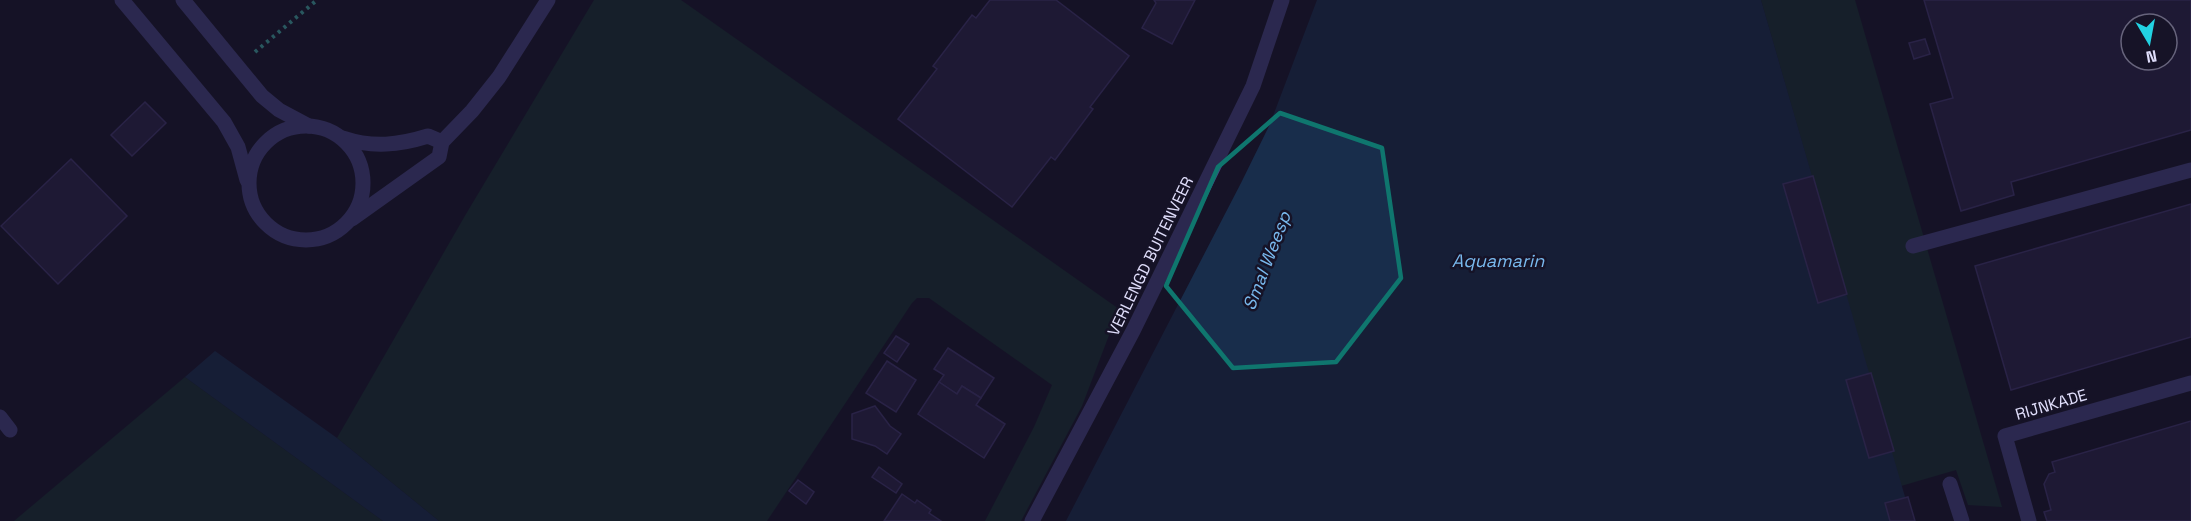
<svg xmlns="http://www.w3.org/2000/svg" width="2191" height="521" font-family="'Space Grotesk',sans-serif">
<rect width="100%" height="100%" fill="#161327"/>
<!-- green -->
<g fill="#17302f">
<path d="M594 0H681L1119 309 1082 406 1021 521H985L1034 427 1052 385 929 298H917L912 303 767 521H439L337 438 466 214Z"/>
<path d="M1761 0H1855L2002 507 1968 505 1956 470 1901 486Z"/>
<path d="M185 377 383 521H14Z"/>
</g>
<!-- water -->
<g fill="#182d4b">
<path d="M1317 0H1761L1912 521H1066L1241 183 1270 124Z"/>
<path d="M215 351 337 438 439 521H383L185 377Z"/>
</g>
<!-- building -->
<g fill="#282245" stroke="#41376e" stroke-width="1.5" fill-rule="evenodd">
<path d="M990 0H1056L1129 56 1090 107 1093 109 1055 160 1051 157 1012 207 898 119 937 69 933 66 972 15 976 18Z"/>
<path d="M1154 0H1195L1172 44 1142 28 1156 3Z"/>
<path d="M1924 0H2191V130L2011 182 2014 195 1961 211 1930 104 1953 98ZM2131 24H2167V60H2131Z"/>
<path d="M1925 39 1930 54 1914 59 1909 43Z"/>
<path d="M145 102 166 123 132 156 111 135Z"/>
<path d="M71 159 127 216 58 284 1 226Z"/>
<path d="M1813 176 1847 294 1818 303 1783 184Z"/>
<path d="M2191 204V337L2011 390 1975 266Z"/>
<path d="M896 336 909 344 897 362 884 353Z"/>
<path d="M948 348 994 378 981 398 962 386 957 394 939 382 944 375 934 369Z"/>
<path d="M887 361 916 380 896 412 866 393Z"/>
<path d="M1871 373 1894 451 1869 458 1846 380Z"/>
<path d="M939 382 957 394 962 386 981 398 976 405 1005 424 984 458 918 414Z"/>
<path d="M875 406 890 426 901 434 887 454 875 446 852 439V414Z"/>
<path d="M2191 421V521H2047L2044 512 2051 510 2044 484 2049 474 2055 472 2052 462Z"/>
<path d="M879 467 902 484 896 493 872 477Z"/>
<path d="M798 480 814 492 806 504 789 491Z"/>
<path d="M902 494 915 503 917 500 931 510 929 513 941 521H884Z"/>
<path d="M1908 497 1915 521H1890L1885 503Z"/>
</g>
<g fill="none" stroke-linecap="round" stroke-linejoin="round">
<!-- path -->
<path stroke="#40aca4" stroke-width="4" stroke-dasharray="3 4.5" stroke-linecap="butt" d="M255 52 317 0"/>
<!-- lane -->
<path stroke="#464480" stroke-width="15" d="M1913 246 2191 170"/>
<!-- street -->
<g stroke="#464480" stroke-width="15">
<path d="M122 0 224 122 238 147 247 180"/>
<path d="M183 0 262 96 279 110 309 126"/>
<circle cx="306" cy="183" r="57"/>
<path d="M343 138C373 148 399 145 428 136L442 142"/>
<path d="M352 219 439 157 442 142 472 111 499 77 548 0"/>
<path d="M0 417 10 430"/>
<path d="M1950 484 1962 521"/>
<path d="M1032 521 1133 331 1253 86 1282 0"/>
<path d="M2029 521 2005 436 2191 383"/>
</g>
</g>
<!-- marked area -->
<path d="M0 0H2191V521H0ZM1280 113 1382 148 1401 278 1336 362 1233 368 1166 286 1218 167Z" fill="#161327" fill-opacity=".55" fill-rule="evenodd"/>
<path fill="none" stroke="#0f766e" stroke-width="4.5" stroke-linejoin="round" d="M1280 113 1382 148 1401 278 1336 362 1233 368 1166 286 1218 167Z"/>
<g text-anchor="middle" stroke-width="5" stroke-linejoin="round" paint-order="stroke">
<!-- street labels -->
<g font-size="16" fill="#e0defb" stroke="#161327">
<text transform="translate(1150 256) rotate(-64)" y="6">VERLENGD BUITENVEER</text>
<text transform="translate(2051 404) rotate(-16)" y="6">RIJNKADE</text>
</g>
<!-- water labels -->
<g font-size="18" font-style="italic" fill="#79b9ee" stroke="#161327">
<text transform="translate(1267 261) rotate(-69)" y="6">Smal Weesp</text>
<text x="1498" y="267">Aquamarin</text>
</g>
</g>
<!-- north arrow -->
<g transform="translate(2149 42) rotate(170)"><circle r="28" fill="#161327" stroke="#67647c" stroke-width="1.5"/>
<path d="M0-4.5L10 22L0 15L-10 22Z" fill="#22d2e2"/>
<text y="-9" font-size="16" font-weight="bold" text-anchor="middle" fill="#e0defb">N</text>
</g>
</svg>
